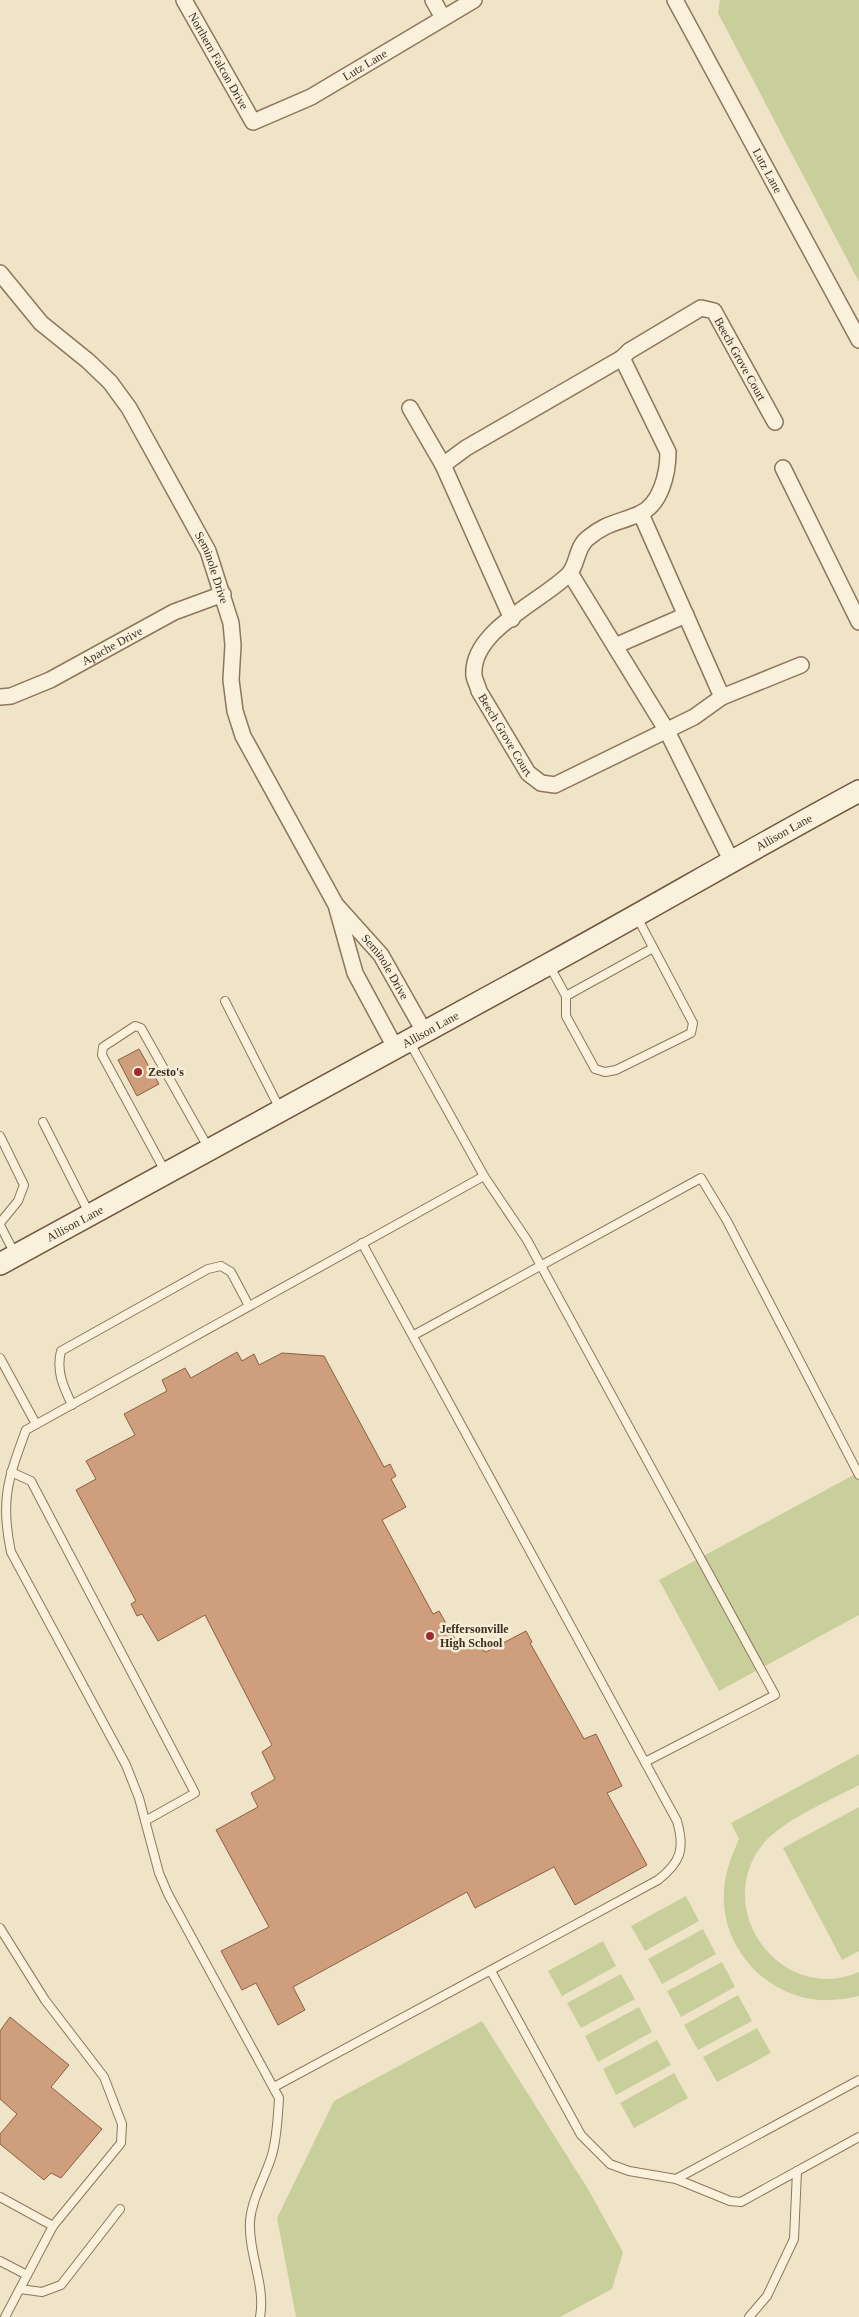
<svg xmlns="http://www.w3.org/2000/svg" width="859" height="2317" font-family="'Times New Roman',serif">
<rect width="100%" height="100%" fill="#f0e4c8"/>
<!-- green -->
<g fill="#c9cf9b">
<path d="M720 0H859V282L718 13Z"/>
<path d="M859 1472V1615L719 1691 659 1580Z"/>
<path d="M859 1754V1785C830 1801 779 1821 760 1848 713 1914 784 2005 859 1972V1996C841 2000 824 2002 806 1998 757 1988 720 1940 724 1890 725 1871 732 1856 739 1839L731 1823Z"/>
<path d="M859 1807V1951L842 1960 783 1848Z"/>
<path d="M686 1896 699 1921 645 1951 631 1926Z"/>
<path d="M703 1929 716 1954 662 1984 648 1959Z"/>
<path d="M603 1941 616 1966 562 1996 548 1971Z"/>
<path d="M722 1962 735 1987 681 2017 667 1991Z"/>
<path d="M621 1974 635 1999 581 2028 567 2003Z"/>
<path d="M738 1995 752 2021 698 2050 684 2025Z"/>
<path d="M639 2007 652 2032 598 2062 585 2036Z"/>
<path d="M482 2021 588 2189 623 2252 612 2289 560 2317H296L277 2218 334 2101Z"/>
<path d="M757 2028 771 2053 717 2082 703 2057Z"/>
<path d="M657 2040 671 2065 616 2095 603 2069Z"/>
<path d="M674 2073 688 2098 634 2128 620 2103Z"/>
</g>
<!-- building -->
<g fill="#cf9f7d" stroke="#8d5f41">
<path d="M139 1049 159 1084 137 1096 118 1060Z"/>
<path d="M237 1352 242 1361 254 1354 259 1365 282 1353 324 1356 384 1467 390 1464 396 1476 391 1479 406 1507 382 1520 433 1614 439 1611 458 1644 478 1647 486 1652 526 1631 532 1642 530 1643 584 1739 596 1734 622 1786 607 1793 647 1865 575 1905 554 1867 475 1908 467 1892 293 1987 305 2010 278 2025 256 1983 242 1990 221 1951 269 1927 216 1830 258 1807 251 1793 275 1779 262 1752 272 1745 205 1615 158 1641 142 1614 137 1616 131 1604 136 1601 76 1490 96 1479 86 1461 135 1435 124 1414 167 1391 162 1380 185 1368 191 1378Z"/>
<path d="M10 2017 69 2065 51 2087 102 2129 61 2178 51 2173 44 2180 0 2144V2134L17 2114 0 2099V2031Z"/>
</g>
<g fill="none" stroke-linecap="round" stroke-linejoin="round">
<defs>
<g id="lane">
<path d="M549 965 566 996V1016L595 1069 605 1072 616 1070 691 1033 693 1023 637 917"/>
<path d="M566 996 653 948"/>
<path d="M225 1001 281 1111"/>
<path d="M410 1043 484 1176 527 1240 775 1695 645 1762"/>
<path d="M43 1122 90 1215"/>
<path d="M0 1136 24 1185 18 1201 0 1223"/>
<path d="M166 1173 102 1055 103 1047 135 1026 141 1028 209 1149"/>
<path d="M0 1225 15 1254"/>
<path d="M414 1335 701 1178 727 1221 859 1475"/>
<path d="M0 1358 36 1424"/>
<path d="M72 1405C63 1386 56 1371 61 1351L208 1269 221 1266 231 1272 249 1306"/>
<path d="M11 1472 31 1481 195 1793 145 1821"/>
<path d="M0 1928 45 2000 104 2077 122 2124 121 2143 53 2226 5 2317"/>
<path d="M491 1971 581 2135 610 2164 629 2171 676 2179 730 2201 741 2202 859 2137"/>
<path d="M274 2087 658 1880C681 1862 685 1849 677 1821L362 1243"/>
<path d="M676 2179 859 2080"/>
<path d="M0 2197 53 2226"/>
<path d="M0 2261 27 2275"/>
<path d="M20 2289 42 2292 61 2285 120 2209"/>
<path d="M260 2317C266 2285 248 2254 250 2221 252 2198 265 2178 272 2155 277 2137 278 2117 279 2098L168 1894 159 1873 139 1798 126 1765 11 1552C0 1500 8 1479 26 1430L484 1176"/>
<path d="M749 2317 767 2296 794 2239 797 2171"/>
</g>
<g id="street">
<path id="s1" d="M184 0 253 122 311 97 474 0"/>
<path d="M433 0 443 18"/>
<path id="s2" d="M675 0 859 340"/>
<path id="s3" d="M0 273 41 323 88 361 110 382 129 408 208 551 231 623 233 645 231 680 235 711 243 736 336 905 355 973 396 1049"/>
<path d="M410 408 443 465 512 619"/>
<path id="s4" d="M775 422 714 311 701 308 629 351 622 358 668 452C668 473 661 505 639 514 619 523 607 522 588 538 576 547 578 564 569 574 541 602 470 631 474 676 475 681 478 686 479 691L528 773 541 783 555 785 694 717 722 697 801 665"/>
<path d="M443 465 466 448 622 358"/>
<path d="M783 468 859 622"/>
<path d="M641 514 722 697"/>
<path d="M570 573 667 731 731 860"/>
<path d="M615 646 686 615"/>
<path id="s5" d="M0 697 11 696 50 680 174 612 223 594"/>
<path id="s6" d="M337 906 381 955 425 1033"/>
</g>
<g id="secondary">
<path id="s7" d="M0 1264C184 1165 367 1065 549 964 653 907 755 847 859 791"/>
</g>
</defs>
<!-- lane casing -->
<use href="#lane" stroke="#8d765c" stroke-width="10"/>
<!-- street casing -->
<use href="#street" stroke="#8d765c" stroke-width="18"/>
<!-- secondary casing -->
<use href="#secondary" stroke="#6f573f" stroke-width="24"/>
<!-- lane -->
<use href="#lane" stroke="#faf1dc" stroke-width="8"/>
<!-- street -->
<use href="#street" stroke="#faf1dc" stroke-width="15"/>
<!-- secondary -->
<use href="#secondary" stroke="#faf1dc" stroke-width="21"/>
</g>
<!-- markers -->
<g fill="#9e2a2b" stroke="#f7eed8" stroke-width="2">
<circle cx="138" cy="1072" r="5"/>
<circle cx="430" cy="1636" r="5"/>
</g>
<g text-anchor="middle" stroke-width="5" stroke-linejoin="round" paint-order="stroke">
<!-- street labels -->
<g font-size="12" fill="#3d2e20" stroke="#f7eed8">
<text dy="4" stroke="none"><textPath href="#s1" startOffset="70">Northern Falcon Drive</textPath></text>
<text dy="4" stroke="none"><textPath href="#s1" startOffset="266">Lutz Lane</textPath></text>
<text dy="4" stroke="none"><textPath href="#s2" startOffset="194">Lutz Lane</textPath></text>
<text transform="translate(740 359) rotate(61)" y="4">Beech Grove Court</text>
<text dy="4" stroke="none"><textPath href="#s3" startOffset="368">Seminole Drive</textPath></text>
<text dy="4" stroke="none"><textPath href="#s5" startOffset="124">Apache Drive</textPath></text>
<text dy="4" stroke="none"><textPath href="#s4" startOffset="720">Beech Grove Court</textPath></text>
<text dy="4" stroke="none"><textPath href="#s7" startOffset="895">Allison Lane</textPath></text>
<text dy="4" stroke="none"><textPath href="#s6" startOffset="78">Seminole Drive</textPath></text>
<text dy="4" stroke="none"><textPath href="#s7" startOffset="490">Allison Lane</textPath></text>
<text dy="4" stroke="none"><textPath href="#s7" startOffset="85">Allison Lane</textPath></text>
</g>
<!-- poi labels -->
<g font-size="12" font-weight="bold" fill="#3d2e20" stroke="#f7eed8" text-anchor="start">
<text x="148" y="1076">Zesto's</text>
<text x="440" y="1633">Jeffersonville<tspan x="440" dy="14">High School</tspan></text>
</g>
</g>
</svg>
